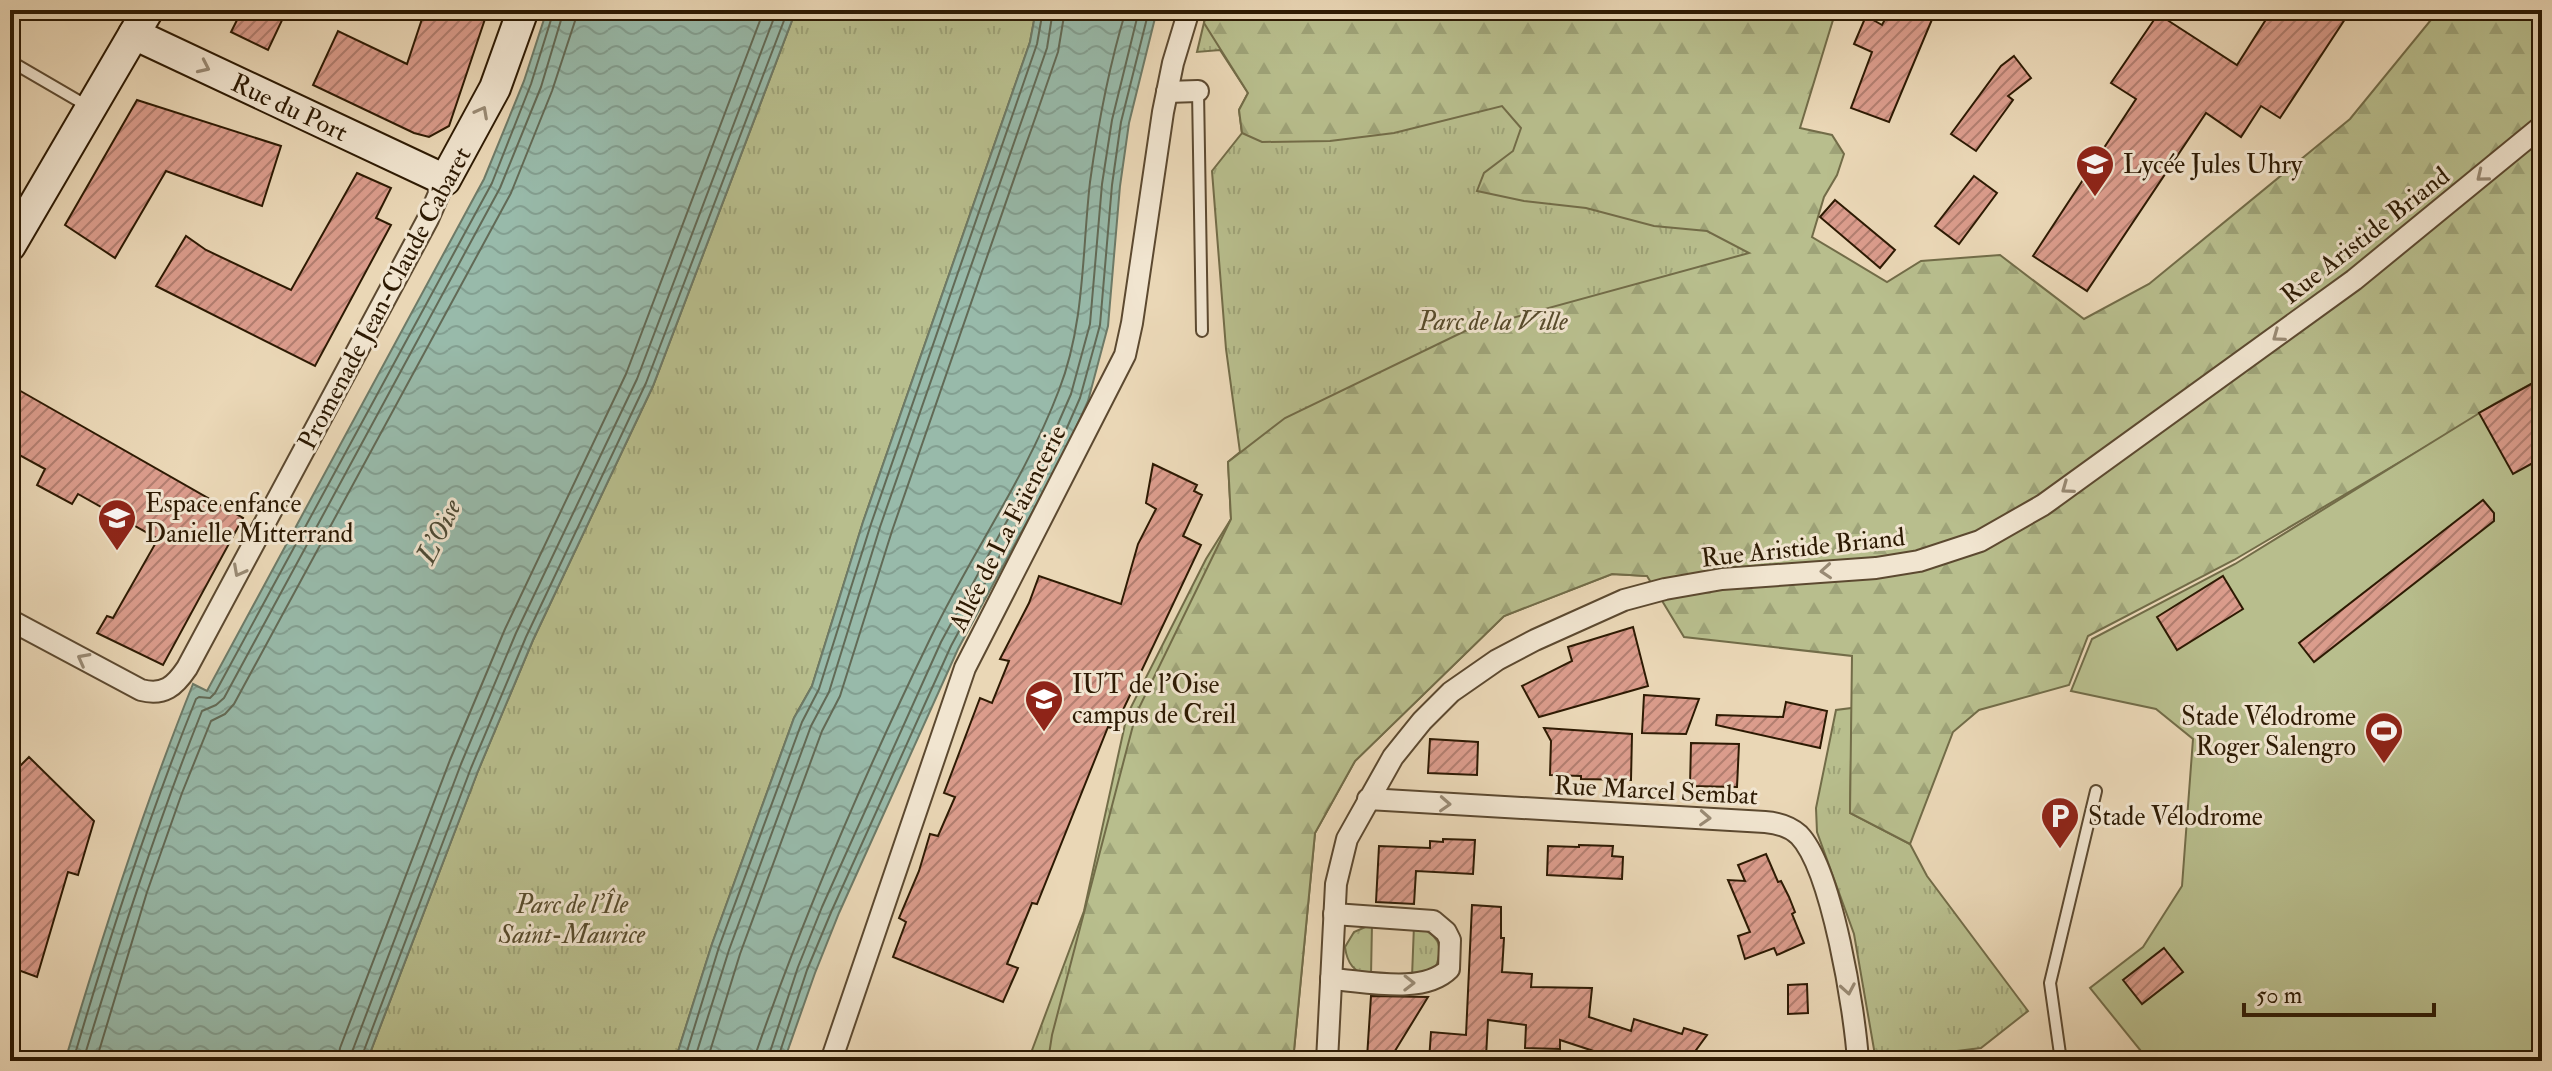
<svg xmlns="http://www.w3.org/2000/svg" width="2552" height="1071" font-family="'IM FELL Double Pica',serif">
<defs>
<pattern id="grass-tufts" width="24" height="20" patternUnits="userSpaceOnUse" patternTransform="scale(2)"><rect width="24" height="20" fill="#b8be8d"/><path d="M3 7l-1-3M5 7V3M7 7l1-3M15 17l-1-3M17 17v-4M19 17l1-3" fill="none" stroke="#9ea378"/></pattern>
<pattern id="forest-firs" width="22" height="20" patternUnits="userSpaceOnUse" patternTransform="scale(2)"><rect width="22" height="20" fill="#b8be8d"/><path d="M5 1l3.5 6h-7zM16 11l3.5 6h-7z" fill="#9ea378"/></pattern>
<pattern id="water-waves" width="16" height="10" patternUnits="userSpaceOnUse" patternTransform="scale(2)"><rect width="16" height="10" fill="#98baaa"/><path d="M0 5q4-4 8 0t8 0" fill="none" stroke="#839f91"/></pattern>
<pattern id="building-hatch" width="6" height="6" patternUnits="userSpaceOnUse" patternTransform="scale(2)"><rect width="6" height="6" fill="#db9c8c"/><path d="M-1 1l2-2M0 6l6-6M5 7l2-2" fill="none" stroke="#b27e70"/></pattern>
</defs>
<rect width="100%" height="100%" fill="#ead7b6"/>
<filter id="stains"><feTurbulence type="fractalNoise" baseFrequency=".0025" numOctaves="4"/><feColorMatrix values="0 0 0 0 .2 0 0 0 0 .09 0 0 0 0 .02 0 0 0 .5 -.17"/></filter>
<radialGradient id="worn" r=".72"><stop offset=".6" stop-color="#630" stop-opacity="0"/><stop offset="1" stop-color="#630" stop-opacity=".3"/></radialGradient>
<!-- grass -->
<g fill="url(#grass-tufts)" stroke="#726c48" stroke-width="2">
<path d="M796 10H1036L1030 42 863 522 812 686 794 718 712 944 675 1061H367L478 771 533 640 653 386Z"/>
<path d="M1207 10H1836L1647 576 1612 574 1504 616 1355 761 1315 833 1293 1061H1028L1084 911 1127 715 1206 559 1231 519 1228 462 1240 452 1226 349 1212 171 1242 133 1239 110 1248 93 1220 50 1197 52Z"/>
<path d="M1852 708 1850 813 1910 844 1927 876 2028 1011 1981 1048 1876 1061 1854 934 1817 832 1816 808 1836 710Z"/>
<path d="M1372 924 1371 976C1354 973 1347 963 1345 947L1354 932Z"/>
<path d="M1414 925C1438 934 1445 944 1435 969L1412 977Z"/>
</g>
<!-- forest -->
<path fill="url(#forest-firs)" stroke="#726c48" stroke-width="2" d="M1207 10H1592C1606 22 1631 18 1646 10H1836L1800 128 1832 135 1844 154 1837 175 1824 197 1812 237 1887 282 1921 261 2000 255 2084 319 2149 284 2350 119 2439 10H2542V378L2234 560 2088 636 2069 685 1979 710 1953 732 1910 844 1850 813 1852 656 1684 637 1647 576 1612 574 1504 616 1355 761 1315 833 1293 1061H1048L1052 1035 1136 714 1231 519 1228 462 1285 418 1465 331 1749 253 1707 231 1654 226 1586 208 1524 201 1477 191 1484 173 1513 151 1521 128 1502 106 1394 133 1330 141 1262 142 1242 133 1239 110 1248 93 1204 23Z"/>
<!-- garden -->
<path fill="#b8be8d" stroke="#726c48" stroke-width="2" d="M2542 378V1061H2149L2090 988 2143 947 2182 886 2193 739 2156 709 2071 691 2092 639 2235 564 2494 404Z"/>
<!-- water -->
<g fill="url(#water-waves)" stroke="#6d7a67" stroke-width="2">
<path d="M547 10H796L653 386 533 640 478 771 367 1061H65C103 933 143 808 193 684L207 691 484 179 524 81Z"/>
<path d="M1036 10H1157L1129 123 1120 186 1108 326 1088 401 1066 450 958 649 839 913 815 973 784 1061H675L712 944 794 718 812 686 863 522 1030 42Z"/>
</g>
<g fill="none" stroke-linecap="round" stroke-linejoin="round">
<!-- shore -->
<g stroke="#626a56" stroke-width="2">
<path d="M73 1061C109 938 148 818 196 699L199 697 210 698 215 693 492 183 531 84 554 10"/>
<path d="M83 1061C119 943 156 826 202 711L216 705 224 698 500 188 541 87 564 10"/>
<path d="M96 1061 147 892 182 793 211 721 225 714 234 704 511 193 552 91 575 21 577 10"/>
<path d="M338 1061 340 1048 450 760 505 629 626 374 764 10"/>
<path d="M350 1061 352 1052 461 764 516 633 637 379 777 10"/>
<path d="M360 1061 471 768 526 637 646 383 788 10"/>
<path d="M684 1061 719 947 802 722 819 689 871 524 1037 44 1043 10"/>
<path d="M694 1061 729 950 811 726 829 692 880 527 1047 48 1053 10"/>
<path d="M707 1061 740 954 822 731 840 696 892 531 1058 52 1065 10"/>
<path d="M755 1061 757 1050C806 909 866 771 931 637 971 554 1026 477 1059 390 1085 323 1082 252 1090 182 1098 124 1109 66 1126 10"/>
<path d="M767 1061 798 967 822 907 941 642 1050 442 1071 394 1090 324 1102 184 1112 120 1139 10"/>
<path d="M777 1061 807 970 832 910 951 646 1059 446 1080 398 1100 325 1112 185 1121 122 1149 10"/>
</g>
</g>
<!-- building -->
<g fill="url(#building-hatch)" stroke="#2d1a03" stroke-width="2">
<path d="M242 10H272L284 16 268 50 231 32Z"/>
<path d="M425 10H488L449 126 429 137 414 133 313 85 338 31 407 64Z"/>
<path d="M1890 10H1936L1889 122 1851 108 1872 52 1854 44 1866 16 1882 25Z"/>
<path d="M2272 10H2351L2280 118 2261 106 2241 137 2206 113 2087 291 2033 256 2136 99 2111 83 2158 14 2237 65Z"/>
<path d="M2014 56 2031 78 2008 96 2013 100 1976 151 1951 134 2001 66Z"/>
<path d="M137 100 281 146 262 206 166 171 115 258 65 225Z"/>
<path d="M357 173 391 188 376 218 391 225 315 366 156 286 186 236 206 250 291 290Z"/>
<path d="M1974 176 1997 193 1959 244 1935 226Z"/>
<path d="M1835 200 1895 250 1880 268 1820 217Z"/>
<path d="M2542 378V458L2513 474 2479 413Z"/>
<path d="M10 385 243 518 163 665 97 633 107 616 113 618 158 539 78 494 72 504 37 485 45 469 10 450Z"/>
<path d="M1153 464 1197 485 1194 491 1202 495 1183 536 1201 545 1114 729 1108 727 1037 904 1032 903 1007 964 1018 968 1003 1002 893 957 906 922 899 918 919 871 930 834 938 836 955 797 944 793 980 698 992 703 1009 661 1000 659 1029 603 1039 576 1121 604 1138 544 1156 509 1146 503Z"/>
<path d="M2483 500 2494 513V521L2314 662 2299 643Z"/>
<path d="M2223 576 2243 609 2177 650 2157 617Z"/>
<path d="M1633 627 1648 686 1539 717 1522 686 1572 661 1568 647Z"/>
<path d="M1644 695 1699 699 1686 734 1642 733Z"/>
<path d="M1786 702 1827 711 1820 748 1716 725 1717 715 1783 717Z"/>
<path d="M1544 728 1632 734 1631 780 1581 779V776L1550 775 1551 741Z"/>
<path d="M1430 739 1478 742 1477 775 1428 773Z"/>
<path d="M1691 743 1739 744 1737 787 1690 786Z"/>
<path d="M29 757 94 821 78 875 68 872 37 977 10 967V851L17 828 10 821V776Z"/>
<path d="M1443 839 1475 840 1473 874 1416 871 1414 904 1376 902 1379 846 1430 848V841L1443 842Z"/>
<path d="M1579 845 1613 846 1612 856 1623 857 1622 879 1547 875 1548 846 1579 847Z"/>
<path d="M1766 854 1778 882 1781 881 1789 897 1795 912 1792 914 1804 943 1777 955 1774 948 1745 959 1738 936 1750 932 1728 880 1745 881 1738 865Z"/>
<path d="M1472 905 1501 907V938H1504L1502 972 1532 974 1531 987 1592 988 1589 1017 1631 1031 1634 1019 1682 1034 1684 1028 1707 1035 1688 1061H1624L1560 1040V1049L1525 1048 1526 1025 1488 1020 1486 1057 1464 1055V1061H1429L1431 1032 1466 1035Z"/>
<path d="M2164 948 2183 972 2142 1004 2123 980Z"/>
<path d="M1807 984 1808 1013 1788 1014V985Z"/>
<path d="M1371 996 1428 997 1390 1059 1367 1058Z"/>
</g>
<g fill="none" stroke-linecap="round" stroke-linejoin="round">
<defs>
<g id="lane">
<path d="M10 61 89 107"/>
<path d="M1198 91 1202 331"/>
<path d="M2061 1061 2050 983 2096 791"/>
</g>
<g id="street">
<path d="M1167 92 1198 91"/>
<path d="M10 620 141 690C164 696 175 686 187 668L428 219 445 180"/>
<path d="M1368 799 1765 822C1778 823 1789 826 1799 835 1832 869 1855 1012 1858 1061"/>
<path d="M1331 979C1365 981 1423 995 1449 969L1450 940 1446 932 1433 921 1334 914"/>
<path d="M831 1061 965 668 1125 355 1132 323 1163 112 1173 63 1189 10"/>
<path d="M1327 1061 1336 884 1347 839 1393 757 1422 721 1451 692 1497 660 1535 640 1624 600 1665 589 1722 579 1876 568 1919 561 1980 541 2043 505 2354 280 2542 126"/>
</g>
<g id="secondary">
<path id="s1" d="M134 34 445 180 495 88 523 10"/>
<path d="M10 246 148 10"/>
</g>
</defs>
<!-- lane casing -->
<use href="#lane" stroke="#5c4930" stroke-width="14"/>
<!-- street casing -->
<use href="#street" stroke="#5c4930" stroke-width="24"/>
<!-- secondary casing -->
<use href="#secondary" stroke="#2d1a03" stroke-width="34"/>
<!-- lane -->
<use href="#lane" stroke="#f1e5d0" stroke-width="10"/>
<!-- street -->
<use href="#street" stroke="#f1e5d0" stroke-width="20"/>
<!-- secondary -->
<use href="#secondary" stroke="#f1e5d0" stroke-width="30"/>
</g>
<!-- one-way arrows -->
<defs><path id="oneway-chevron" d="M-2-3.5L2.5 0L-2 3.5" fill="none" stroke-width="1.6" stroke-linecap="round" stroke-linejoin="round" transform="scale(2)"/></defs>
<g stroke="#998a74">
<use href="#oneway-chevron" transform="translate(204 67) rotate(25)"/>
<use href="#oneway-chevron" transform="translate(482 112) rotate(-62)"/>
<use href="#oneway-chevron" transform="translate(2482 176) rotate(141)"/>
<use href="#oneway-chevron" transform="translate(2278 336) rotate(144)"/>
<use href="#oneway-chevron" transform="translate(2067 488) rotate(144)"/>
<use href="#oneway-chevron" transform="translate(239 571) rotate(118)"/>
<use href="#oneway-chevron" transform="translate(1826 571) rotate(176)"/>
<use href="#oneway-chevron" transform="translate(83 659) rotate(-152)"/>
<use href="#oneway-chevron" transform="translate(1445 804) rotate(3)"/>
<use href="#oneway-chevron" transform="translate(1705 818) rotate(3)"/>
<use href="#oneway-chevron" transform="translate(1409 983) rotate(1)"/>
<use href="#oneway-chevron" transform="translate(1848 989) rotate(80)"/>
</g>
<!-- icons -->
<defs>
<symbol id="school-pin" viewBox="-11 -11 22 30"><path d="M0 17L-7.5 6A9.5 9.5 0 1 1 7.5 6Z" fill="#8f2418" stroke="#f1e5d0"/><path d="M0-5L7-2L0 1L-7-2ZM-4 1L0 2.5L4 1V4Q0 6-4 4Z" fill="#fff"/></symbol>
<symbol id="university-pin" viewBox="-11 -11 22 30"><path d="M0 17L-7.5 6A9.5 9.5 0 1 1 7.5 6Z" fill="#8f2418" stroke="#f1e5d0"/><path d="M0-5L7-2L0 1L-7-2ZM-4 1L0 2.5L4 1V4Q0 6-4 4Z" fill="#fff"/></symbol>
<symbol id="stadium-pin" viewBox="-11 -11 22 30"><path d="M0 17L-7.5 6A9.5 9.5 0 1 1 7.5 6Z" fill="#8f2418" stroke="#f1e5d0"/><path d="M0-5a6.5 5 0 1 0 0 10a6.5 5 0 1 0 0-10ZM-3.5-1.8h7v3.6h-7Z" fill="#fff"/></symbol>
<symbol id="parking-pin" viewBox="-11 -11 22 30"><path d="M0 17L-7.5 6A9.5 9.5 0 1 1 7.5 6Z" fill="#8f2418" stroke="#f1e5d0"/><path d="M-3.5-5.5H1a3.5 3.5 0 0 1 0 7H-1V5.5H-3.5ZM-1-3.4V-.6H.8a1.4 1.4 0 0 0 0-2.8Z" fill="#fff"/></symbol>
</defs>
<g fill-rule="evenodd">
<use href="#school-pin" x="2073" y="142" width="44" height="60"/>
<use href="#school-pin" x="95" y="496" width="44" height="60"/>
<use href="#university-pin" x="1022" y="677" width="44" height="60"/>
<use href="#stadium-pin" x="2362" y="709" width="44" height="60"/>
<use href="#parking-pin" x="2038" y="794" width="44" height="60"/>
</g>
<g text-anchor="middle" stroke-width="6" stroke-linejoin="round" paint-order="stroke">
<!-- street labels -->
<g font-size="26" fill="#2d1a03" stroke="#f1e5d0">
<text dy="9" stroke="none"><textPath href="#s1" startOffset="172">Rue du Port</textPath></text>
<text transform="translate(2365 235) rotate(-38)" y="9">Rue Aristide Briand</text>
<text transform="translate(384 298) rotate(-62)" y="9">Promenade Jean-Claude Cabaret</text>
<text transform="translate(1007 528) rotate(-63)" y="9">Allée de La Faïencerie</text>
<text transform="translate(1803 547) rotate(-6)" y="9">Rue Aristide Briand</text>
<text transform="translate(1656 790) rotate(3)" y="9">Rue Marcel Sembat</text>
</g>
<!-- poi labels -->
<g font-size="26" fill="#2d1a03" stroke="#f1e5d0" text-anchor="start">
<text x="2123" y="173">Lycée Jules Uhry</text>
<text x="145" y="512">Espace enfance<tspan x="145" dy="30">Danielle Mitterrand</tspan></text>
<text x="1072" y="693">IUT de l'Oise<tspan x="1072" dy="30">campus de Creil</tspan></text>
<text x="2356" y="725" text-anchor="end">Stade Vélodrome<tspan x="2356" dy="30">Roger Salengro</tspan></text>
<text x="2088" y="825">Stade Vélodrome</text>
</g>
<!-- park labels -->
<g font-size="26" font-style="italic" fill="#574b2c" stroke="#f1e5d0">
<text x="1493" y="330">Parc de la Ville</text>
<text x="572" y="913">Parc de l'Île<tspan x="572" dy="30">Saint-Maurice</tspan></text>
</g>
<!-- water labels -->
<g font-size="28" font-style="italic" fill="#4d4a35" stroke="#f1e5d0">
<text transform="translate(438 531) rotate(-64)" y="10">L'Oise</text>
</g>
</g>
<!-- margin -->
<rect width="2552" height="1071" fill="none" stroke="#ead7b6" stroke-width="40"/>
<rect x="12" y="12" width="2528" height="1047" fill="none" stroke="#2d1a03" stroke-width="4"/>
<rect x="20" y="20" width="2512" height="1031" fill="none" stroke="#2d1a03" stroke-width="2"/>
<!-- scale -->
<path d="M2244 1003v12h190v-12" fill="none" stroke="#2d1a03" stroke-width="4"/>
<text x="2256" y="1003" font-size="24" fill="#2d1a03" stroke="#f1e5d0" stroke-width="6" paint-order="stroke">50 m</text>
<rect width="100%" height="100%" filter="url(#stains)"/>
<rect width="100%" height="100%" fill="url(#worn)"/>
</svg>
